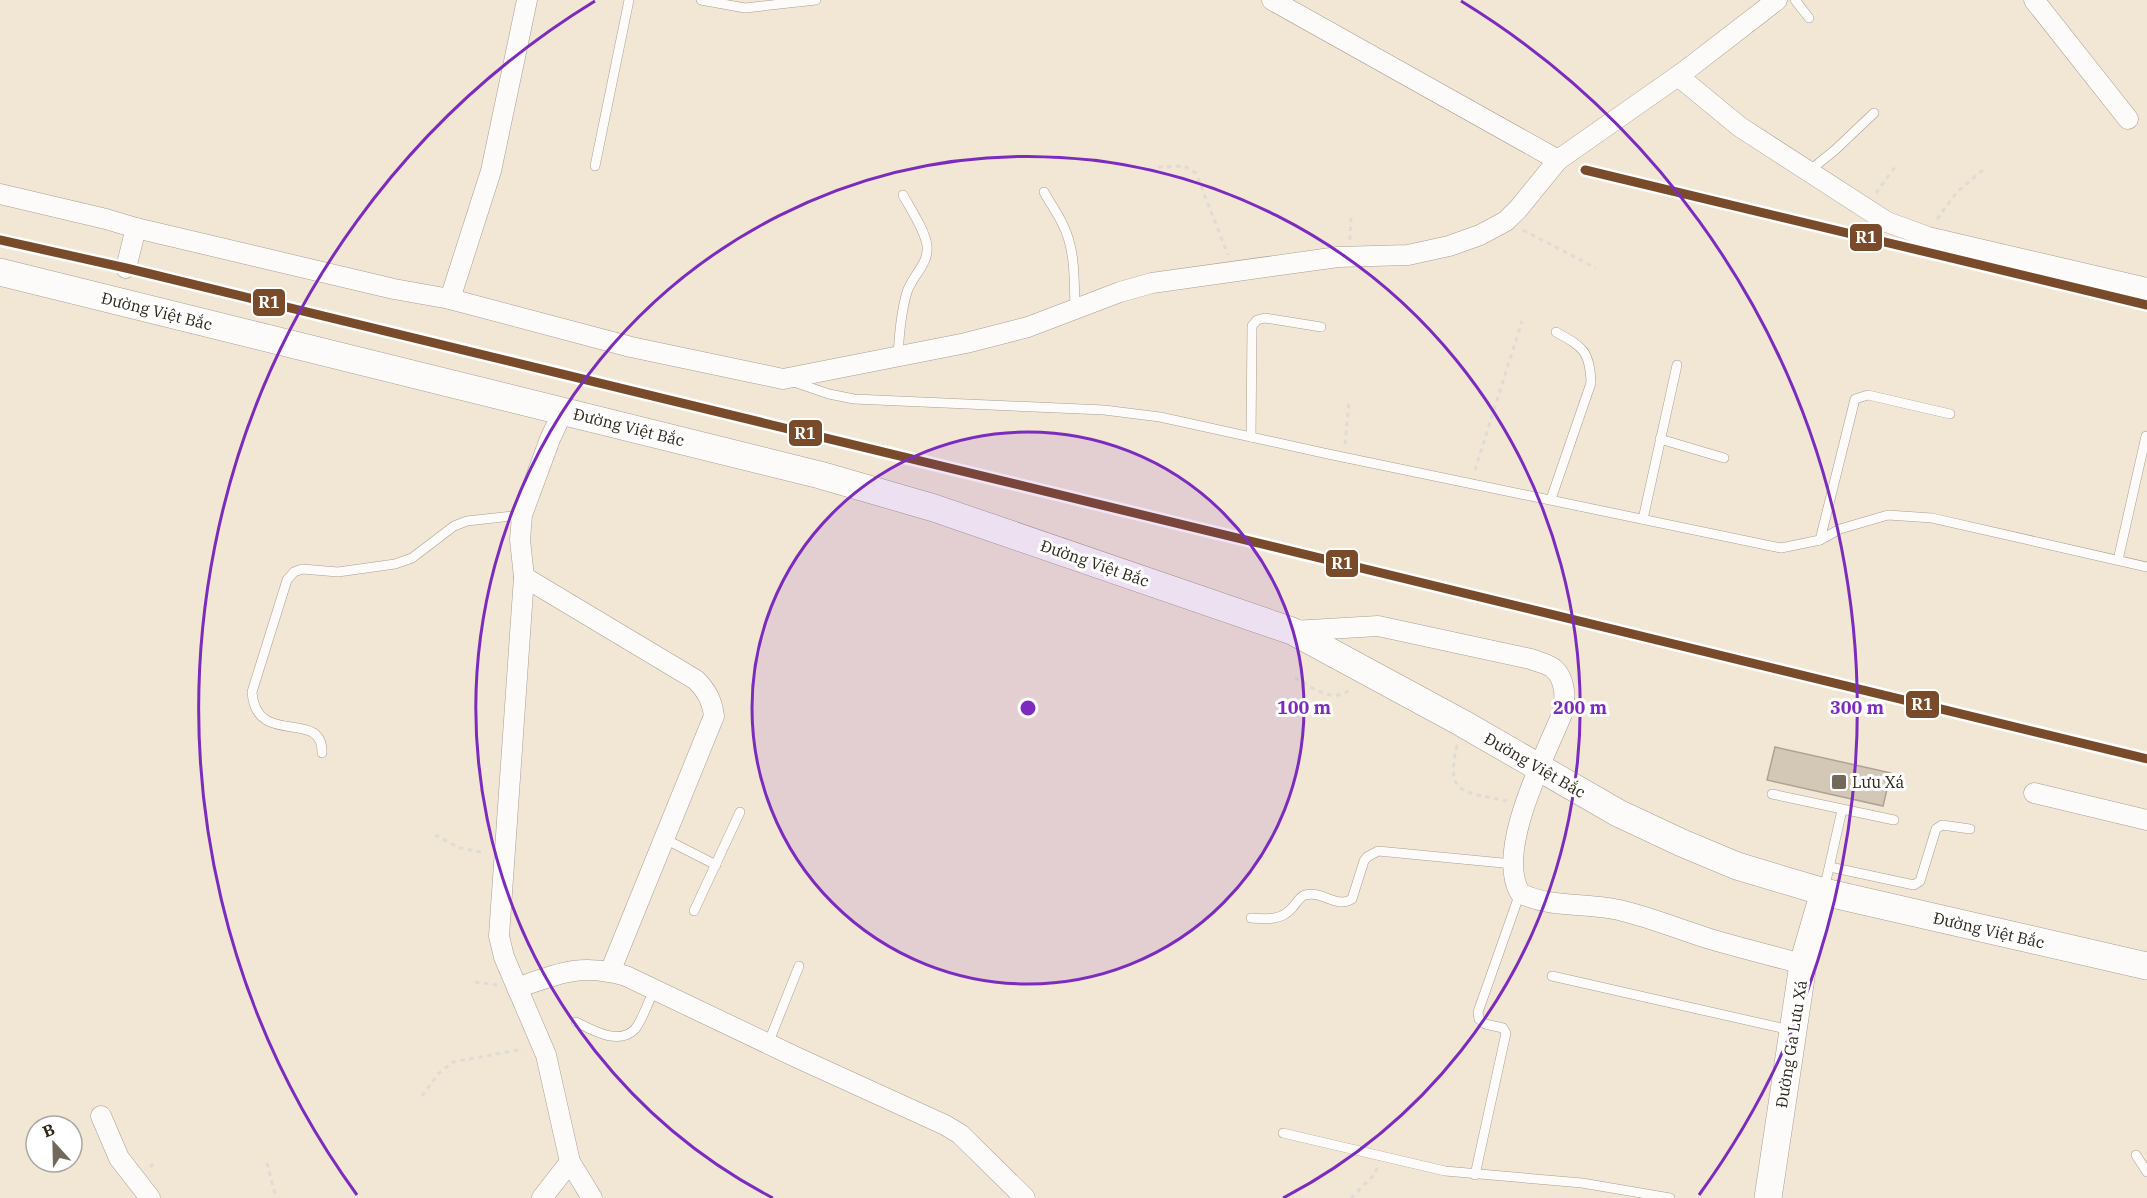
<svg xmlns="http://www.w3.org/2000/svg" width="2147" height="1198" font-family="'IBM Plex Serif',serif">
<rect width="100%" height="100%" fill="#f2e6d5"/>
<!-- building -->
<path fill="#d3c7b5" stroke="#aca396" stroke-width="1.5" d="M1775 747 1891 773 1883 806 1767 780Z"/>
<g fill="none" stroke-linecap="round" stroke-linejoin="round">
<defs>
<g id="lane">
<path d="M701 0 745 8 816 0"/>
<path d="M1795 0 1809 18"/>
<path d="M595 166 629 0"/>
<path d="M1809 171 1835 150 1874 113"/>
<path d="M1044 192C1050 203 1058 214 1063 225 1076 251 1074 282 1075 310"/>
<path d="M898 357C899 336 901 312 907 292 912 276 929 264 927 246 926 232 910 208 903 195"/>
<path d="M791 381 829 394 854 399 1104 410 1160 417 1328 454 1781 548 1820 540 1840 529 1888 515 1932 518 2147 567"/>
<path d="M1251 437 1252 326 1257 320 1265 318 1321 327"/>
<path d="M1660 439 1724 458"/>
<path d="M1551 499 1591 383C1590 351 1583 347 1556 332"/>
<path d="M1643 519 1677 365"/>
<path d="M1820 540 1855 399 1868 395 1950 414"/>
<path d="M2118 560 2146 436"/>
<path d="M322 753C323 707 256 749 252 692L287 580 294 572 302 569 338 572 395 564 412 558 454 526 467 521 522 515"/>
<path d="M1772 794 1894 820"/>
<path d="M665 839 716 865"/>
<path d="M1830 867 1914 885 1920 881 1936 829 1942 825 1970 829"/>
<path d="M1824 890 1842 810"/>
<path d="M694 911 740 812"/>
<path d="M1251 918C1266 919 1281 921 1292 908 1296 904 1299 897 1305 895 1322 890 1336 909 1352 899L1364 861 1367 857 1378 851 1513 864"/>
<path d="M1552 976 1790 1030"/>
<path d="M576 1022C592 1030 619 1046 635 1029 642 1021 649 1000 654 990"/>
<path d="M768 1044 799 966"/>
<path d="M1283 1133 1445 1171 1582 1183 1670 1198"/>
<path d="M2136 1155 2147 1172"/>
<path d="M1475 1175 1506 1033 1503 1028 1485 1024 1479 1019 1478 1012 1520 893"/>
</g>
<g id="street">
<path d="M1272 0 1558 160"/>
<path d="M2034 0 2128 119"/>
<path d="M1678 76 1740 127 1887 222 1928 237 2147 288"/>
<path d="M0 194 106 219 136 228 394 289 450 299 631 347 783 379 966 343 1028 327 1120 292 1152 283 1338 257 1408 255 1449 246 1480 235 1506 221 1519 208 1558 160 1685 71 1777 0"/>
<path d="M126 268 136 228"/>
<path d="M450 299 491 171 527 0"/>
<path d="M563 411 550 439 522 515 520 540 524 577 499 936 504 957 546 1055 570 1162 592 1198"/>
<path d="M524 577 696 680C707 691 712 701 714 716L610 972"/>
<path d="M1293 631 1378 626 1531 659C1538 662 1548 664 1553 668 1566 679 1566 699 1562 714 1545 756 1495 851 1520 893 1551 909 1589 902 1623 911 1652 918 1681 930 1710 939 1741 948 1772 956 1803 964"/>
<path d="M2034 793 2147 820"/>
<path d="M517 988C559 973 581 963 626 976L798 1058 945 1125 960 1134 1025 1198"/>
<path d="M101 1116 119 1158 150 1198"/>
<path d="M542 1198 570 1162"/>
</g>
<g id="secondary">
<path d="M0 272 820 475 934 508 1292 631 1462 723 1618 813 1682 843 1737 866 1824 892 2147 966"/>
<path d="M1768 1198 1803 964 1824 892"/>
</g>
</defs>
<!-- lane casing -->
<use href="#lane" stroke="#a79e91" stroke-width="10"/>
<!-- street casing -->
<use href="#street" stroke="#a79e91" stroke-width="21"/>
<!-- secondary casing -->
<use href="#secondary" stroke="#a79e91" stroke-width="28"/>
<!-- path -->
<g stroke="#dfdcd6" stroke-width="3" stroke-dasharray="4.5 4.5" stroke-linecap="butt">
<path d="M1158 167 1184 166 1196 173 1228 255"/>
<path d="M1876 193 1895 167"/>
<path d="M1937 219 1957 192 1983 170"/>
<path d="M1523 230 1596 268"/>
<path d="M1350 240 1351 217"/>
<path d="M1345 444 1349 401"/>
<path d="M1475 470 1522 321"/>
<path d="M1295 678C1311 687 1336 706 1352 687"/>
<path d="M1457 745C1445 797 1464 791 1507 801"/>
<path d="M435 835 460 848 486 853"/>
<path d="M475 982 497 985"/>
<path d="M422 1096 438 1074 453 1062 523 1049"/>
<path d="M267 1163 276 1198"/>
<path d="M150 1167 155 1162"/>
<path d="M1351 1198 1374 1175 1377 1168"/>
</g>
<!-- lane -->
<use href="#lane" stroke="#fdfbf9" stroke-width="9"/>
<!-- street -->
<use href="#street" stroke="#fdfbf9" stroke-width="20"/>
<!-- secondary -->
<use href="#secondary" stroke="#fdfbf9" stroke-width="27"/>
<!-- rail -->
<path stroke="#cdc9c4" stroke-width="4.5" stroke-dasharray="9 4.5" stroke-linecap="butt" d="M1585 170 2147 305"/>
<defs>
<g id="rail-1">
<path d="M1585 170 2147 305"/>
<path d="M0 240 126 268 2147 759"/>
</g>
</defs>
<!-- rail-1 casing -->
<use href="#rail-1" stroke="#fff" stroke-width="14"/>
<!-- rail-1 -->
<use href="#rail-1" stroke="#7a4b2a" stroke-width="9"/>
</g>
<!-- distance rings -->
<circle cx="1028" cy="708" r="276" fill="#7b2cbf" fill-opacity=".12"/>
<g fill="none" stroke="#7b2cbf" stroke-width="3">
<circle cx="1028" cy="708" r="276"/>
<path d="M773 1198A552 552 0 1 1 1283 1198"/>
<path d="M357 1195A829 829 0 0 1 595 1M1461 1A829 829 0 0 1 1699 1195"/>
</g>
<!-- markers -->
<rect fill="#72695b" stroke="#fff" stroke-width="2" x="1831" y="774" width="16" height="16" rx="3"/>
<g text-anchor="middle" stroke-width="6" stroke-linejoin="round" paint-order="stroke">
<!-- street labels -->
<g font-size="16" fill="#2d261a" stroke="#fff">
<text transform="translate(157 311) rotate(14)" y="6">Đường Việt Bắc</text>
<text transform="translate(629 427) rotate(14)" y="6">Đường Việt Bắc</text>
<text transform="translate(1095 563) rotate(19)" y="6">Đường Việt Bắc</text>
<text transform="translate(1535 765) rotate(30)" y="6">Đường Việt Bắc</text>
<text transform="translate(1989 930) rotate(13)" y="6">Đường Việt Bắc</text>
<text transform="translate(1791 1044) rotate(-81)" y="6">Đường Ga Lưu Xá</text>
</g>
<!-- poi labels -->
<g font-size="16" fill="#2d261a" stroke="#fff" text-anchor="start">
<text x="1852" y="788">Lưu Xá</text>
</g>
</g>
<circle cx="1028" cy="708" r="9" fill="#7b2cbf" stroke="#fff" stroke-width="3"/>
<g font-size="18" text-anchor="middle" font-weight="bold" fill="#7b2cbf" stroke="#fff" stroke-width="6" stroke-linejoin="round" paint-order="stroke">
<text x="1304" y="714">100 m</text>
<text x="1580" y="714">200 m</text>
<text x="1857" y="714">300 m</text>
</g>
<g stroke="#fff" stroke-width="2">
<rect x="1849" y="223" width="34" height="29" rx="6" fill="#7a4b2a"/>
<rect x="252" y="288" width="34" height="29" rx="6" fill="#7a4b2a"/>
<rect x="788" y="419" width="35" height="28" rx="6" fill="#7a4b2a"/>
<rect x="1325" y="549" width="34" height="29" rx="6" fill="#7a4b2a"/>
<rect x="1905" y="690" width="35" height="29" rx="6" fill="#7a4b2a"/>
</g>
<g font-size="16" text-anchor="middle" font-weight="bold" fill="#fff">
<text x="1866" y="243">R1</text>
<text x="269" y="308">R1</text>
<text x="805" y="439">R1</text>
<text x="1342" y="569">R1</text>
<text x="1922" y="710">R1</text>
</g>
<!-- north arrow -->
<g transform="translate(54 1144) rotate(338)"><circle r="28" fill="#ffffff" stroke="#aba8a3" stroke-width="1.5"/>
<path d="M0-4.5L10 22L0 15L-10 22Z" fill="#72695b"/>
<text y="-9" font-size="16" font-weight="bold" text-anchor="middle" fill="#2d261a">B</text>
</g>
</svg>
